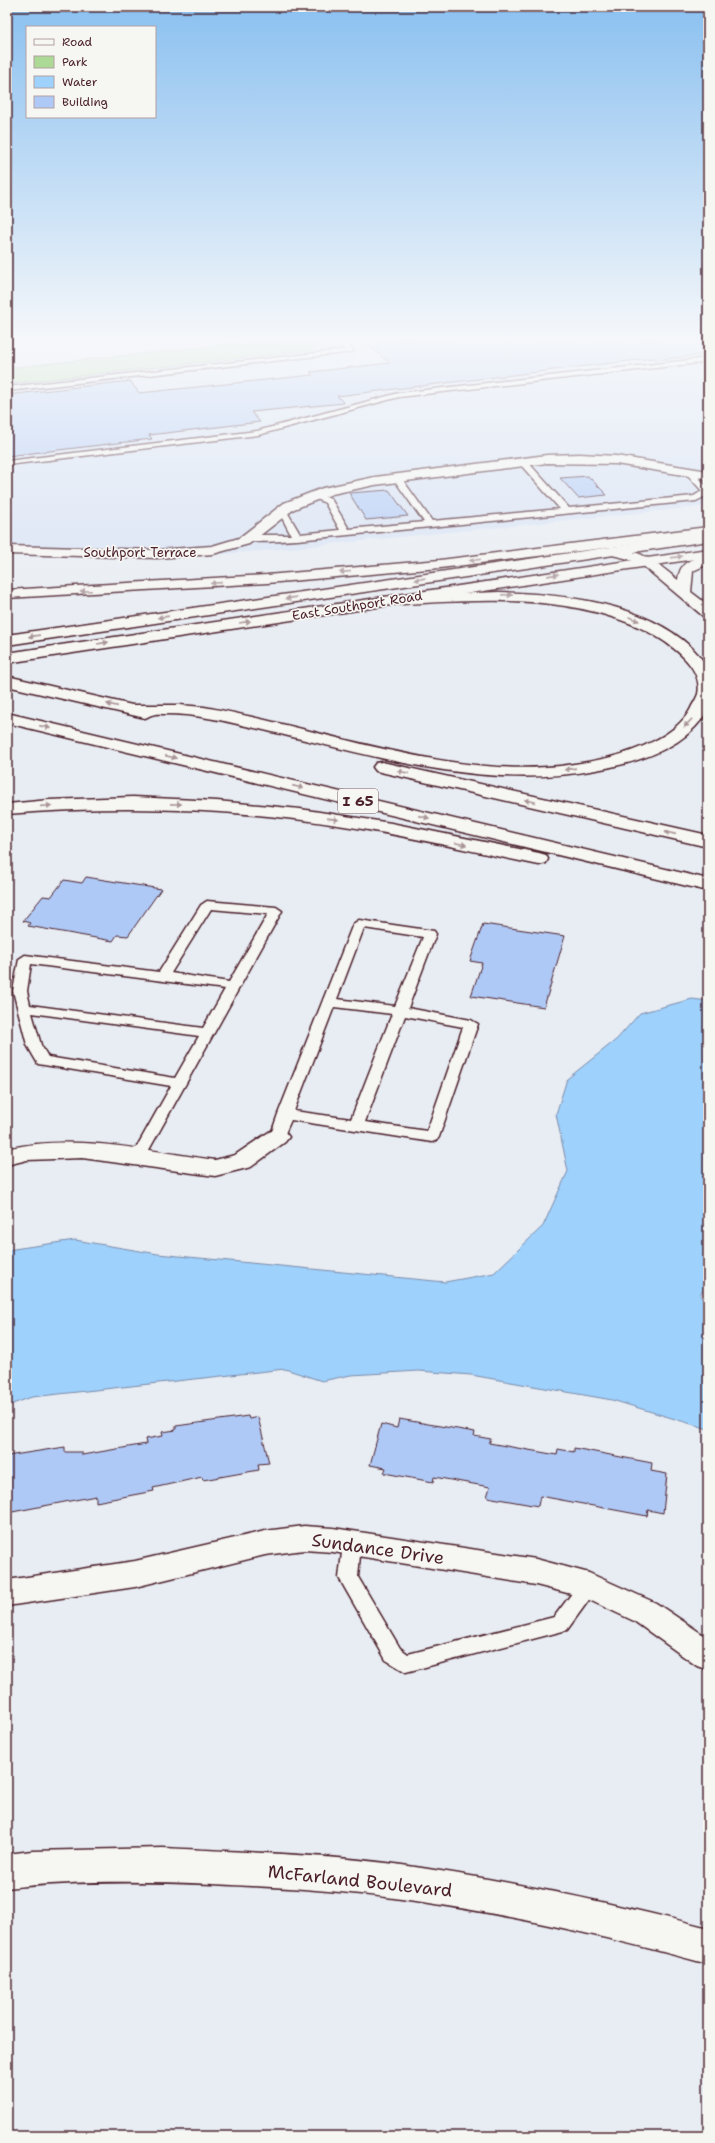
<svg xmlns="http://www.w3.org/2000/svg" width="715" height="2143" font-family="'Shantell Sans',sans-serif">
<rect width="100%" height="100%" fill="#e8edf3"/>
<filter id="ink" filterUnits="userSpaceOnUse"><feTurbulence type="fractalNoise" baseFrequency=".025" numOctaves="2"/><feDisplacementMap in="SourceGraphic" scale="8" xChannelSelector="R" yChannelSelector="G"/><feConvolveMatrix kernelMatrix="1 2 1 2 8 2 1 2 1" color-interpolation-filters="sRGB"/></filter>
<g filter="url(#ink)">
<!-- built -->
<path fill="#d7e2f4" d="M331 339H708V506L261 551 157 559 7 554V384L311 350Z"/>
<!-- green -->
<path fill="#add997" stroke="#7c7c61" d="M261 339H331L311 350 7 384V368L259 341Z"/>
<!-- water -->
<path fill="#9ed1fc" stroke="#7c8aa8" d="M692 999 708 1001V1281L700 1295 708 1308V1429L612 1400 471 1375 419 1371 351 1375 322 1381 285 1369 32 1397 7 1406V1250L75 1240 158 1254 445 1282 494 1273 543 1226 568 1171 556 1114 567 1079 617 1039 640 1013Z"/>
<!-- building -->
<g fill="#afc9f6" stroke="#4a1f2b">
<path d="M361 339H708V354L657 360 654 358 337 396 344 403 251 412 260 422 149 435 152 439 7 456V395L130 381 139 393 313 375 310 372 390 363Z"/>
<path d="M588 476 607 495 578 498 560 478Z"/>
<path d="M389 490 408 516 366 520 349 493Z"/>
<path d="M86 877 161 889 128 936 117 935 113 941 28 926 30 923 23 921 43 896 51 897 64 880 82 883Z"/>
<path d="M483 924 565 936 544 1007 471 996 482 963 470 961Z"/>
<path d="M248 1416 249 1419 258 1417 269 1463 258 1464 259 1470 203 1480 202 1477 153 1488 154 1491 96 1502V1496L7 1513V1456L65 1447V1452H82V1455L146 1444 145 1439 163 1436 162 1432 176 1430V1426Z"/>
<path d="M399 1419 475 1432 474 1436 491 1439 489 1443 557 1455 558 1449 574 1452V1448L652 1463 651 1471 667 1474 663 1513 648 1510 647 1516 540 1496 538 1506 487 1497 490 1487 434 1477 433 1482 384 1473 386 1468 370 1465 381 1424 397 1428Z"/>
</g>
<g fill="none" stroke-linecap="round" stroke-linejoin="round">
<defs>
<g id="service">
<path d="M338 339H345L343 341 353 350V352L7 391V387L345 350 336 341Z"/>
<path d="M708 358V362L399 397 258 435 7 465V461L257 431 399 393Z"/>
<path d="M520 460H526L569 508 694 496 702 491 685 472 689 470H692L708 488V495L696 501 297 540C285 540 253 545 245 538L249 535H291L278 510 282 507 286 510 300 534 340 530 325 503 311 496 315 493 331 499 349 529 424 522 393 478 397 476H400L432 521 560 509 520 464Z"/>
<path d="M207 901 276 907 282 911 145 1157 143 1160H133L131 1157 171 1086 38 1064 27 1045 13 991 19 959 25 955 159 972 201 905ZM211 909 268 914 229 982 171 973ZM31 964 225 989 203 1028 30 1005 27 991ZM32 1013 199 1036 175 1078 48 1057 41 1045Z"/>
<path d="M359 920 434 931 436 934 408 1008 471 1020 478 1024 439 1137 437 1140 432 1142 291 1120 282 1140H272L270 1137 278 1114 353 924ZM364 928 423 937 395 1006 337 999ZM334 1007 392 1014 351 1119 294 1111ZM405 1016 463 1027 427 1131 365 1122Z"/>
<path d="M352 1536 359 1539 361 1544 358 1577 400 1648 408 1654 554 1617 582 1580 589 1578 596 1580 599 1586 567 1630 406 1672 386 1660 339 1578 343 1544 345 1539Z"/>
</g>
<g id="minor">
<path d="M580 454 616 456 708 471V479L616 464 547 463 375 485 332 494 294 509 249 544 213 554 157 558 7 554V546L157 550 212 546 239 538 284 503 323 488 375 477 547 455Z"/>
<path d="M277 1129 285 1132 289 1137 285 1142 251 1167 215 1176 82 1158 27 1160 7 1165V1149C74 1133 147 1151 215 1160L235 1155 269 1132Z"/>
<path d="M304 1526 333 1528 536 1559 589 1573 656 1603 708 1638V1670L697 1666 634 1621 583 1597 536 1585 333 1552 304 1550 265 1555 135 1587 7 1606V1580L135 1561 265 1531Z"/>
</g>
<path id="tertiary" d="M163 1848C240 1852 318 1854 395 1864 500 1879 605 1901 708 1928V1964C605 1936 500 1912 394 1898 334 1890 274 1887 213 1884 145 1881 75 1880 7 1888V1854L32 1851Z"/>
<g id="secondary">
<path d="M708 533V541L7 645V635Z"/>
<path d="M708 549V557L7 663V653Z"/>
</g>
<g id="motorway">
<path d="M708 527V535L613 547C646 553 653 560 678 580 680 561 691 559 708 555V564L693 571 691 592 708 605V617L703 616 641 564 625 558 608 554 606 551 612 547 440 568 267 583 7 598V590L267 575 440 560Z"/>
<path d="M499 592C561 594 643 602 691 647 697 653 706 663 708 671 709 677 708 683 708 689 708 694 709 701 708 706 705 720 689 734 677 742 653 757 625 765 596 770 487 791 378 757 272 732 237 724 202 714 165 714 162 714 156 713 152 715 150 715 148 717 145 718L7 686V676L132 705H179L204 707C317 727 446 778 560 766 592 762 625 756 654 741 668 734 682 724 690 710 692 705 696 700 698 694 705 661 653 632 629 623 551 592 465 601 384 605L379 604 377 601 379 598 384 597Z"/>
<path d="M7 713 708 879V891L7 723Z"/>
<path d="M382 762 708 835V847L376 771 373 767 376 763Z"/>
<path d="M133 797 217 801 300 809 391 823 539 853 546 855 548 859 546 863 539 865C474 852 409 836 344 826 232 808 120 805 7 814V804L49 800Z"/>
</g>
</defs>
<!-- service casing -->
<use href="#service" stroke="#4a1f2b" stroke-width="3"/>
<!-- minor casing -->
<use href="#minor" stroke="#4a1f2b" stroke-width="3"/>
<!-- tertiary casing -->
<use href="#tertiary" stroke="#4a1f2b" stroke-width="3"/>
<!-- secondary casing -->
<use href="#secondary" stroke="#4a1f2b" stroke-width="3"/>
<!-- motorway casing -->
<use href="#motorway" stroke="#4a1f2b" stroke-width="3"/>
<!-- service -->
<use href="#service" fill="#f6f6f2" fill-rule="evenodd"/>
<!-- minor -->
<use href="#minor" fill="#f6f6f2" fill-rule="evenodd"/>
<!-- tertiary -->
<use href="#tertiary" fill="#f6f6f2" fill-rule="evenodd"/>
<!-- secondary -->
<use href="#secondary" fill="#f6f6f2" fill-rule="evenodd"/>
<!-- motorway -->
<use href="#motorway" fill="#f6f6f2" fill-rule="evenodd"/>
</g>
<!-- one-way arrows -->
<defs><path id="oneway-solid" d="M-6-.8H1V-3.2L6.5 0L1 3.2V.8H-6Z"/></defs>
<g fill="#a99598">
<use href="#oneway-solid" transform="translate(677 557) rotate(-8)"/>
<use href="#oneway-solid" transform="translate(475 560) rotate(174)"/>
<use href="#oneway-solid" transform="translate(345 572) rotate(175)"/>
<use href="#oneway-solid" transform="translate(553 575) rotate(-8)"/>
<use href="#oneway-solid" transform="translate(420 579) rotate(172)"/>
<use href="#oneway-solid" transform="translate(216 583) rotate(176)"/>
<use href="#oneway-solid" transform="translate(86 591) rotate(178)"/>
<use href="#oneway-solid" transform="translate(507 595) rotate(3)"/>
<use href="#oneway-solid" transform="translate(291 598) rotate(172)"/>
<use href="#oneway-solid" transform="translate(163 617) rotate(172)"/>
<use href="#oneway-solid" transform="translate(634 619) rotate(23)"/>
<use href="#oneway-solid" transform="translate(245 622) rotate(-9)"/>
<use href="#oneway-solid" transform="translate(34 636) rotate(172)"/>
<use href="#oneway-solid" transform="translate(103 643) rotate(-9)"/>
<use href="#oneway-solid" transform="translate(112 705) rotate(-167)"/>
<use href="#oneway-solid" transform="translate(688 723) rotate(134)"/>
<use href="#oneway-solid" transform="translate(45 727) rotate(13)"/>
<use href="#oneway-solid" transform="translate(171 757) rotate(13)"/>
<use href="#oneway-solid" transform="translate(570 769) rotate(172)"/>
<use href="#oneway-solid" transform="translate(403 772) rotate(-167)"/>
<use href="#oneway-solid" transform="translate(298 787) rotate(13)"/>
<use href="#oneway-solid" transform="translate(530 801) rotate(-167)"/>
<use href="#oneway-solid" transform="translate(176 804) rotate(1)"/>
<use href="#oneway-solid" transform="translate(46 806) rotate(-4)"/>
<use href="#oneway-solid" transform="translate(424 817) rotate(13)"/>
<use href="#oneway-solid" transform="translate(333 819) rotate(8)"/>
<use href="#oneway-solid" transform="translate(670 833) rotate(-167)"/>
<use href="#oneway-solid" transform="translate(461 844) rotate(12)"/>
</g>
</g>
<!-- sky -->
<linearGradient id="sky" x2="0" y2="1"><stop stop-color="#8ac0f0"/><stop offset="0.53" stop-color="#f5f7fa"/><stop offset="1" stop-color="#f5f7fa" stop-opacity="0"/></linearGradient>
<rect width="715" height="639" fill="url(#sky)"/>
<g text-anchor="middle" stroke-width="3.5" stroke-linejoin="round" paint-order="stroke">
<!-- far-street labels -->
<g font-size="13" fill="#4a1f2b" stroke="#f6f6f2">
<text x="140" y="557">Southport Terrace</text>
<text transform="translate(357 605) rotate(-9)" y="5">East Southport Road</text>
</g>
<!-- shield labels -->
<rect fill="#f6f6f2" stroke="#7e6067" stroke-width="1" x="338" y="789" width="40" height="24" rx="3"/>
<g font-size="14" font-weight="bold" fill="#4a1f2b">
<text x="358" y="806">I 65</text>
</g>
<!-- near-street labels -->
<g font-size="18" fill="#4a1f2b" stroke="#f6f6f2">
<text transform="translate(378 1549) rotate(8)" y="6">Sundance Drive</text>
<text transform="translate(360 1881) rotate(6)" y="6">McFarland Boulevard</text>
</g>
</g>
<!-- margin -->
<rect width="715" height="2143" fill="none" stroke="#f6f6f2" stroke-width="24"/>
<rect x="12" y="12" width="691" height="2119" fill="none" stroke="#4a1f2b" stroke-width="1.5" filter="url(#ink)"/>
<!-- legend -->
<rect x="26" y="26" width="130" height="92" fill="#f6f6f2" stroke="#b1a0a2"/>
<rect x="34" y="39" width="20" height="6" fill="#f6f6f2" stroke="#b1a0a2"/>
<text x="62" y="46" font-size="12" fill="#4a1f2b">Road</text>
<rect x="34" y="56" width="20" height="12" fill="#add997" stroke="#b1a0a2"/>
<text x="62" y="66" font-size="12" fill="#4a1f2b">Park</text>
<rect x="34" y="76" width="20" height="12" fill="#9ed1fc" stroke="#b1a0a2"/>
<text x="62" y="86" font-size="12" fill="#4a1f2b">Water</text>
<rect x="34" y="96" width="20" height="12" fill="#afc9f6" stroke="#b1a0a2"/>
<text x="62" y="106" font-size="12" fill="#4a1f2b">Building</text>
</svg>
